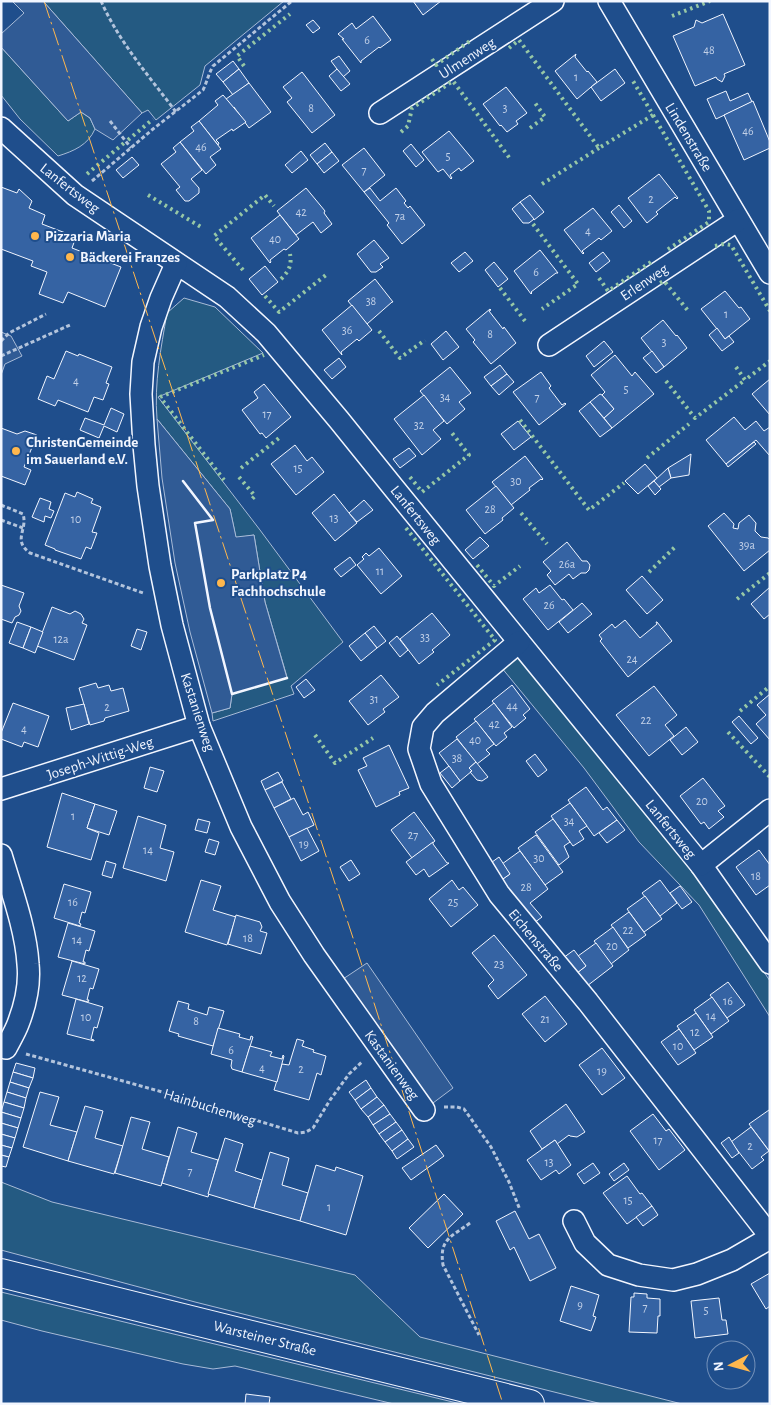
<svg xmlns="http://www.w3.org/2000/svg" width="771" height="1405" font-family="'Alegreya Sans',sans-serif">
<rect width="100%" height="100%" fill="#1f4e8c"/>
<!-- green -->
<g fill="#245a82" stroke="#a8bbd7">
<path d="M43 1H284L205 66 200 85 156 120 148 110 142 113Z"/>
<path d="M1 47 68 121 81 112 90 118 95 129C88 145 74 151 58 156L20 119 1 95Z"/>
<path d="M184 298 215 307 263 353 158 397 260 530 343 642 291 686 294 694 213 721 212 713 230 708 232 694 287 677 265 602 254 535 236 538 230 509 157 419C154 383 161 348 167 313Z"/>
<path d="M520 652 698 873 770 981V1017L699 905 639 842 584 768 501 667Z"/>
<path d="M1 1182 52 1202 355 1275 420 1337 682 1404H602L195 1302 1 1250Z"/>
<path d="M1 1292 461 1404H394L235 1366 213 1369 183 1364 42 1331 1 1320Z"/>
</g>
<!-- parking -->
<g fill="#305b95" stroke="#a8bbd7">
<path d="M12 1H43L142 113 113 140 95 129 90 118 81 112 68 121 1 47V34L24 13Z"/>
<path d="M1 332 11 336 22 356 5 364 1 375Z"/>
<path d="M157 419 230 509 236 537 254 535 265 602 287 678 232 694 230 708 212 713 190 632 175 563 162 478Z"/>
<path d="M367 963 453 1088 429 1106 343 979Z"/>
</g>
<!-- building -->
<g fill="#3563a3" stroke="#f2f6ff">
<path d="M413 1H441L423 15Z"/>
<path d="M723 14 745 65 724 74 725 76 722 82 717 79 716 77 695 86 673 36 694 27 696 20 702 23Z"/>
<path d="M373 16 391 40 380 48 379 47 361 61V63L342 39H344L338 34 352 23 356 29Z"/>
<path d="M313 20 320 28 313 33 306 25Z"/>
<path d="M576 54 575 57 587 72 588 71 597 82 577 99 555 71Z"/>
<path d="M339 56 350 71 343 77 331 61Z"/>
<path d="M233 61 239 69 223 82 216 74Z"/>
<path d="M239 69 249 83 233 95 223 82Z"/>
<path d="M337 69 350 84 341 91 329 76Z"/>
<path d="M615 69 625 83 601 101 591 87Z"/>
<path d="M302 72 335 115 312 133 287 102 292 98 283 87Z"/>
<path d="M249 83 271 112 249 128 234 107 233 108 226 99Z"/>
<path d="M506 87 527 113 516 121 518 124 507 132 501 125 500 126 483 104Z"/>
<path d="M726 91 730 101 748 93 752 102 716 119 707 99Z"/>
<path d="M223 95 246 122 233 131 232 129 216 140 219 143 218 145 199 121 218 105 215 101Z"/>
<path d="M753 101 770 142V148L744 160 724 115Z"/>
<path d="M199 121 221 149 210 157 216 165 206 174 180 142 194 131 191 127Z"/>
<path d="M449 131 474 161 461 171 459 168 450 175 452 178 451 179 443 169 438 172 422 152Z"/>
<path d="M180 142 202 170 191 179 199 188V193L189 201H185L176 190 180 187 161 164 176 152 173 148Z"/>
<path d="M325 143 332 152 317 164 310 155Z"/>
<path d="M411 144 424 160 416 167 403 151Z"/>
<path d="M364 148 385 175 364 192 342 165Z"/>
<path d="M301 151 308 160 292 173 285 165Z"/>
<path d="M332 152 339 161 324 173 317 164Z"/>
<path d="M132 157 139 165 123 178 116 170Z"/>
<path d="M659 174 678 198 677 199 675 197 656 212 658 214 647 223 628 198Z"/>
<path d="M1 187 17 193 19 189 32 201 29 208 45 215 42 224 76 237 72 248 121 267 105 307 68 292 63 303 39 294 47 272 31 266 33 261 1 249Z"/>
<path d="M306 188 325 211 324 213 332 224 321 233 313 222 296 235 277 211Z"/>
<path d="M370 188 380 201 396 188 406 201 404 203 408 208 410 206 425 225 402 244 387 225 389 223 364 192Z"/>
<path d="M530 195 544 212 534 220 520 202Z"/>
<path d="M520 202 534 219 529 223H523L512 209Z"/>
<path d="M619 205 632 221 624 228 611 212Z"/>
<path d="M593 208 612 231 601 240 599 238 582 251 584 253 583 254 564 230Z"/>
<path d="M280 215 299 239 286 250 284 249 270 260 271 262 270 263 251 238Z"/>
<path d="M374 240 389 258 380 264 383 267 376 272H371L357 254Z"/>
<path d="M540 250 558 273H556L531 292 532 293 531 294 514 271Z"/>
<path d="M465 252 473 261 459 272 451 263Z"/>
<path d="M603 252 610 261 596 272 589 263Z"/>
<path d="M494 262 508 279 498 287 485 270Z"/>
<path d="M265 266 278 282 262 295 249 279Z"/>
<path d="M375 279 393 302H392L367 324 348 301Z"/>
<path d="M725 291 739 308 741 307 750 319 725 339 701 309Z"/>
<path d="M352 305 372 330 359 341 357 339 341 352 342 355 322 330Z"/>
<path d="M490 309 491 310 489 311 503 329 504 327 516 343 491 364 473 342 475 340 466 329Z"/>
<path d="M663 320 676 336 677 335 687 348 664 367 641 338Z"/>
<path d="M717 328 725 339 729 336 734 342 722 351 709 335Z"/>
<path d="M446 331 459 347 443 360 431 344Z"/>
<path d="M604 341 613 352 594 367 586 356Z"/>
<path d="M66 351 78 356 79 354 112 367 106 383 109 384 103 400 94 397 88 412 58 400 55 406 38 399 47 376 54 379Z"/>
<path d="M652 351 664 367 656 373 643 358Z"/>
<path d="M615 355 632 376 635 372 654 394 612 428 604 418 614 409 602 395 605 392 591 375Z"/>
<path d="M339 358 346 367 332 379 324 370Z"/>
<path d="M500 365 507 374 491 386 484 377Z"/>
<path d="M450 367 471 393 459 402 465 409 447 424 420 391Z"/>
<path d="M541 372 551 386 549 388 562 405 565 403 566 404 539 425 513 392Z"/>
<path d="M507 374 514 382 499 395 491 386Z"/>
<path d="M770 379V415L752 394Z"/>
<path d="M264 384 291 417 266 438 262 433 260 434 242 410 258 398 254 392Z"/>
<path d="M600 394 602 395 614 409 604 418 590 402Z"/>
<path d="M424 395 444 421 433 430 441 439 422 455 394 419Z"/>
<path d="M590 402 612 428 600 437 579 411Z"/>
<path d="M111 408 124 414 117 432 104 426 99 438 80 430 85 418 104 425Z"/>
<path d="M734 417 745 430 756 421 764 431 770 427V456L756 440 726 464 706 440Z"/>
<path d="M518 421 531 437 514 450 501 434Z"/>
<path d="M1 428 17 434 25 431 37 435 24 467 31 470 25 485 1 476Z"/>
<path d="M754 442 756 444 728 467 726 464Z"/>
<path d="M295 445 307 461 312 457 324 472 296 495 271 464Z"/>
<path d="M409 448 416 456 400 468 393 459Z"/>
<path d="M691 454 689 475 671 478 668 468Z"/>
<path d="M525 456 543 479 542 480 541 479 529 488 530 490 511 505 492 482Z"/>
<path d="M645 464 657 478 638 494 625 481Z"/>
<path d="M668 468 671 478 659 487 654 481Z"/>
<path d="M654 481 661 489 655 495 648 486Z"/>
<path d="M496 486 514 508 502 518 503 520 485 534 466 510Z"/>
<path d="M77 492 93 499 91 503 101 507 92 532 97 533 91 549 86 547 81 559 55 550V549L45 545 65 493 75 497Z"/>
<path d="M334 494 357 523 335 541 312 513Z"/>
<path d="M40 498 51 502 49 509 54 511 51 518 45 516 44 522 32 517Z"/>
<path d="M364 500 373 510 357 522 349 513Z"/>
<path d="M724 513 734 524 733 528 738 529 739 523 749 515 756 523 755 531 761 537 768 538 770 540V550L744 571 708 526Z"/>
<path d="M480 537 489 546 473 559 465 550Z"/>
<path d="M567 542 582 561H587L590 565 589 570 586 573H581L573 579 569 574 555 585 547 575 551 571 543 562Z"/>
<path d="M379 548 402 576 381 594 357 565 364 559 362 557 366 553 369 556Z"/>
<path d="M350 557 356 565 341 577 334 569Z"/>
<path d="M642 576 663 600 647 614 626 590Z"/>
<path d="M1 585 24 593 19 606 21 611 19 615 15 617 12 623 1 619Z"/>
<path d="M550 585 562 600 564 599 573 610 548 630 523 599 536 588 539 593Z"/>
<path d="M770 587V614L764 619 751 604Z"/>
<path d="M582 603 592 614 568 633 559 622Z"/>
<path d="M52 607 70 614 75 611 81 614 84 619 82 623 87 625 74 660 37 646Z"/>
<path d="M432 613 450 635 432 650 434 652 419 664 400 639Z"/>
<path d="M625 620 640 638 657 624 656 622H657L672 641 628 677 600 641 602 639 599 635 612 624 615 628Z"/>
<path d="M17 622 31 627 23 648 9 643Z"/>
<path d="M374 626 386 641 377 648 365 633Z"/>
<path d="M31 627 43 632 35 653 23 648Z"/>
<path d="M137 629 147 632 141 650 131 646Z"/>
<path d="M365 633 377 648 361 661 349 646Z"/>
<path d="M397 636 408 650 400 657 389 643Z"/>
<path d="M381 675 399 697 383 709 385 712 368 725 349 701Z"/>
<path d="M306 679 315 690 304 698 296 687Z"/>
<path d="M96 683 98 688 109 685 111 691 123 688 129 711 105 718 104 721 90 725 79 688Z"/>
<path d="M512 685 530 709 523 715 526 718 514 728 492 701Z"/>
<path d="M654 686 677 715 665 725 674 736 649 756 616 715Z"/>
<path d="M770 694V740L756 724 766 715 757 705Z"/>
<path d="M13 703 49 716 38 747 24 742 22 747 1 739V733Z"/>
<path d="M494 703 512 727 504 733 507 737 496 746 474 719Z"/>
<path d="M84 704 89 724 71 730 66 708Z"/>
<path d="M739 716 758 738 751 744 732 722Z"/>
<path d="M476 721 494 744 486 750 490 754 477 764 456 737Z"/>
<path d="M686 727 698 742 682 755 670 740Z"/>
<path d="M457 739 476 762 469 768 472 771 460 781 439 753Z"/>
<path d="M389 745 409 788 399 792 400 795 376 807 358 770 367 766 363 758Z"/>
<path d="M535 754 547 770 538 777 526 761Z"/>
<path d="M476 762 488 777 482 781 477 780 470 772 472 771 469 768Z"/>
<path d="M449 766 460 781 452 788 440 773Z"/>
<path d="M150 767 164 771 157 792 144 788Z"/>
<path d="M278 772 283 781 265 790 261 781Z"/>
<path d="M703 778 725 806 718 811 724 817 709 829 704 822 701 824 680 796Z"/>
<path d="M282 782 291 799 274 808 265 790Z"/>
<path d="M586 787 603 810 607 807 617 820 594 836 568 800Z"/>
<path d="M62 793 95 804 87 828 99 833 91 860 47 847Z"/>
<path d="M294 798 303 815 308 812 314 825 289 837 274 808Z"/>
<path d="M570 803 587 826 579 831 584 839 573 846 551 816Z"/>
<path d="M95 804 117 811 109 835 87 828Z"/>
<path d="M414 812 435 841 412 858 391 830Z"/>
<path d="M138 816 166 825 160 848 174 852 166 881 123 868Z"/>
<path d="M198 819 210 822 207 833 195 830Z"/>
<path d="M553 819 570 842 564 846 569 857 559 865 535 832Z"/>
<path d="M617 820 625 830 607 843 599 833Z"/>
<path d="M307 828 319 851 301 861 289 837Z"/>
<path d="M536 835 563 872 545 885 518 848Z"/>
<path d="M209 839 219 842 215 855 205 852Z"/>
<path d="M433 842V844L447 863H449L429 877 424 869 416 875 406 862Z"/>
<path d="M759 850 770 865V885L756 895 736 867Z"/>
<path d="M520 851 548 889 530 903 542 917 534 923 500 881 510 874 502 864Z"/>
<path d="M499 857 510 874 500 881 488 865Z"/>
<path d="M351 860 360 874 349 881 340 867Z"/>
<path d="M106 861 116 864 112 878 102 875Z"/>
<path d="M201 880 221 886 213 910 236 917 227 945 185 932Z"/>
<path d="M452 880 459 890 463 887 478 905 451 927 429 899Z"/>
<path d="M660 880 677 903 660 916 642 893Z"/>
<path d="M64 884 91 892 85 913 82 912 79 923 81 924 80 926 54 918Z"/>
<path d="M680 886 692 902 682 909 670 893Z"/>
<path d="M645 896 662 919 644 932 627 909Z"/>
<path d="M629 912 646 935 628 948 611 925Z"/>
<path d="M236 915 260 922 262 927 260 931 267 933 261 954 228 944Z"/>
<path d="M68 923 95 931 89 951 86 950 83 962H85V964L58 957Z"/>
<path d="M613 927 629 950 611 964 594 941Z"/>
<path d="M494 935 527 975 498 999 488 986 494 980 472 953Z"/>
<path d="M596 943 613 966 587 986 577 973 586 966 578 956Z"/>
<path d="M574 950 586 966 577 973 563 958Z"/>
<path d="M72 961 99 969 93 989 90 988 87 1000H89L88 1002 62 995Z"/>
<path d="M728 982 745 1005 727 1018 710 995Z"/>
<path d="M545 996 567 1024 545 1042 522 1014Z"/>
<path d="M712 997 729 1021 711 1034 694 1010Z"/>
<path d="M76 999 103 1007 97 1028 94 1027 91 1039 94 1040V1041L67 1034Z"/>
<path d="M178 1001 189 1004 188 1009 207 1015 209 1007 224 1011 213 1046 178 1036 179 1034 169 1031Z"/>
<path d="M696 1013 713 1037 694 1050 677 1026Z"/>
<path d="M218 1028 240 1034 239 1037 250 1040 251 1036 253 1037 242 1072 232 1069 231 1066 232 1060 211 1054Z"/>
<path d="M679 1029 696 1053 678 1065 661 1042Z"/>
<path d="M297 1039 304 1041 302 1046 314 1050 313 1052 326 1056 321 1075 317 1073 309 1100 274 1090 282 1064 289 1065Z"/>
<path d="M250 1046 272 1052 270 1056 282 1059 283 1055 284 1056 277 1082 242 1072Z"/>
<path d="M602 1048 625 1078 602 1095 579 1065Z"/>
<path d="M16 1063 35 1068 33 1078 13 1072Z"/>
<path d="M13 1072 33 1078 29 1088 10 1082Z"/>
<path d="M366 1080 371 1088 355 1100 349 1092Z"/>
<path d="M10 1082 29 1088 26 1098 7 1092Z"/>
<path d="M371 1088 377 1097 361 1109 355 1100Z"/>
<path d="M7 1092 26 1098 24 1108 4 1102Z"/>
<path d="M40 1092 59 1097 50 1125 77 1132 68 1161 23 1147Z"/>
<path d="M377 1097 384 1105 368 1117 361 1109Z"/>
<path d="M4 1102 24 1108 21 1118 1 1112Z"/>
<path d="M566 1104 585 1132 577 1137 570 1136 569 1135 557 1144 555 1140 542 1149 530 1131Z"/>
<path d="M384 1105 390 1114 373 1125 368 1117Z"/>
<path d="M85 1106 103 1111 95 1138 123 1146 114 1174 68 1161Z"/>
<path d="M769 1110H770V1152L749 1124Z"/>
<path d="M1 1112 21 1118 18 1128 1 1123Z"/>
<path d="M390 1114 396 1122 379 1134 373 1125Z"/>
<path d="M653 1114 666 1131 669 1129 685 1150 659 1170 630 1131Z"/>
<path d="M131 1117 150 1122 142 1149 169 1157 161 1186 115 1173Z"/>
<path d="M396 1122 402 1130 385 1142 379 1134Z"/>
<path d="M1 1123 18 1128 15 1138 1 1134Z"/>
<path d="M178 1127 197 1133 191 1152 218 1160 208 1197 162 1183Z"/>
<path d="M751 1127 769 1151 761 1157 764 1160 752 1169 731 1142Z"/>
<path d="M402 1130 408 1139 392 1151 385 1142Z"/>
<path d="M1 1134 15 1138 12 1148 1 1145Z"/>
<path d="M729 1137 739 1153 732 1158 721 1143Z"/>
<path d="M225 1138 243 1144 235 1171 262 1180 254 1208 208 1194Z"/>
<path d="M408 1139 414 1147 397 1159 392 1151Z"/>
<path d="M555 1140 571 1165 559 1174 556 1170 541 1180 527 1160Z"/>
<path d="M1 1145 12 1148 9 1157 1 1155Z"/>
<path d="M436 1145 444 1156 411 1180 402 1168Z"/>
<path d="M270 1152 289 1158 282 1185 308 1193 300 1221 254 1208Z"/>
<path d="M1 1155 9 1157 6 1167 1 1166Z"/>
<path d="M593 1163 600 1173 584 1184 577 1174Z"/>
<path d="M624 1163 629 1170 614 1181 609 1174Z"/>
<path d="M316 1165 335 1171 336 1167 363 1176 346 1235 300 1221Z"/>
<path d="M627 1176 640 1194 642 1193 652 1206 627 1224 603 1193Z"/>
<path d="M444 1194 463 1214 428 1248 409 1228Z"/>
<path d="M652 1206 658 1215 643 1226 636 1217Z"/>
<path d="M515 1211 529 1239 539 1234 556 1268 530 1281 514 1247 510 1250 496 1221Z"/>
<path d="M770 1273V1306L766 1309 751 1284Z"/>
<path d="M571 1286 599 1295 593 1316 596 1317 591 1331 560 1321Z"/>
<path d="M634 1293 647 1294V1298L660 1299V1316H658L657 1333 629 1332 631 1297H634Z"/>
<path d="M719 1298 722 1320H726L728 1334 695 1338 691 1301Z"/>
<path d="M246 1394 270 1397 269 1404H245Z"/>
</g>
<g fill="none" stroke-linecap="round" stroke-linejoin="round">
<defs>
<g id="street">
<path d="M609 1 770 273"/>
<path d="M380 113 553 1"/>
<path d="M1 128 75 195 227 297 266 333 339 420 393 487 701 865 770 963"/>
<path d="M176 264 161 298 151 327 143 362 141 394 144 445 148 486 160 566 172 625 199 726 241 827 280 902 314 955 424 1110"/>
<path d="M549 345 738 220"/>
<path d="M519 642 435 713 423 727 419 749 431 784 499 894 588 1002 770 1236"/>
<path d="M1 789 199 726"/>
<path d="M1 855C11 889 26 929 28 964 30 983 25 1006 18 1024 15 1032 10 1040 6 1048"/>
<path d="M701 865 770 810"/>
<path d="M574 1221 585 1243 608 1265 639 1275 673 1280 697 1274 732 1260 770 1238"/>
</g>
<path id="primary" d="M1 1273 530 1404"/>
</defs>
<!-- street casing -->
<use href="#street" stroke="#f2f6ff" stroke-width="24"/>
<!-- primary casing -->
<use href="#primary" stroke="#f2f6ff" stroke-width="30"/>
<!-- path -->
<g stroke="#b3c4dc" stroke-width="3" stroke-dasharray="4 2.5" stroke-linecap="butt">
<path d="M101 1C119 42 149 76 176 112"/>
<path d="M110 121 131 148"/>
<path d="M92 181 153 129 203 90C207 82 208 75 213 66L292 1"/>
<path d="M1 341 9 333 46 314"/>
<path d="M1 356 70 325"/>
<path d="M1 505 23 514C28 530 12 540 30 553L143 593"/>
<path d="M1 520 23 528"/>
<path d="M26 1054 166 1093 298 1133 306 1132 313 1128 330 1100 349 1074 363 1061"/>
<path d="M444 1107H457L464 1109 491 1147 509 1182 520 1210"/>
<path d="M470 1223C451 1237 439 1239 443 1265L479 1335"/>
</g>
<!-- street -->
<use href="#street" stroke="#1f4e8c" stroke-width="21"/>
<!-- primary -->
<use href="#primary" stroke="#1f4e8c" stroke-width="28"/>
<!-- hedge -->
<g stroke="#97c8a6" stroke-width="4" stroke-dasharray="2.5 4" stroke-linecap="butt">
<path d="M672 16 710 1"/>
<path d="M509 48 519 40 599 148 653 115 633 81"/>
<path d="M432 59 436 65 470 41"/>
<path d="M244 66 237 56 290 14"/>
<path d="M653 115 709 211V222L667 250"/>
<path d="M530 128 545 117 535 103"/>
<path d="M401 132 408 126 412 108 453 81 511 160"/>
<path d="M128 140 153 119"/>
<path d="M87 174 124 143"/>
<path d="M542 184 599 148"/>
<path d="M148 195 201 227"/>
<path d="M533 224 578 284 542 309"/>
<path d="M715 246 724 244 731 245 770 311"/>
<path d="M243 270 214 236 265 195 274 206"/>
<path d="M599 278 608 291 651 262"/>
<path d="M281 279C289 271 292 265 290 254"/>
<path d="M660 283 664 281 689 312"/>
<path d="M500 288 525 321"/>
<path d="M265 296 279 312 326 275"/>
<path d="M379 331 400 358 425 340"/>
<path d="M736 367 745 380 770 361"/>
<path d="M666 381 695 418 745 380"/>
<path d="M160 397 264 355"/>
<path d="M163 401 224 480"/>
<path d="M520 420 589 510 624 483"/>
<path d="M647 458 689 424"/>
<path d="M241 468 279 438"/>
<path d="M239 477 255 496 252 499"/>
<path d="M410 477 422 492 469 455 452 433"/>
<path d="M521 513 547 544"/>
<path d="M406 528 495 640 437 685"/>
<path d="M477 565 494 586 520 566"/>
<path d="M649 572 676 546"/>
<path d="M737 599 770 573"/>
<path d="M740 711 770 686"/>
<path d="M728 732 770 777"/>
<path d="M315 735 335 763 373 738"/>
</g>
<!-- wall -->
<path stroke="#f2f6ff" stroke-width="2.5" d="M183 481 213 520 195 523 210 608 232 694 287 678"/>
<!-- power -->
<path stroke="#ffb74d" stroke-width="1" stroke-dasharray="18 4 2.5 4" stroke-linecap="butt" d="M44 1 356 947 503 1404"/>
</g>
<!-- markers -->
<g fill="#ffb74d" stroke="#1f4e8c" stroke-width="2">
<circle cx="35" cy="236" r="5"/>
<circle cx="70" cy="257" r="5"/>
<circle cx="16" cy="451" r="5"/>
<circle cx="221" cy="583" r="5"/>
</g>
<g text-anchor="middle" stroke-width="4" stroke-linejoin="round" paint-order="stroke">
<!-- number labels -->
<g font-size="12" fill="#c3d1e8">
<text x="367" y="44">6</text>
<text x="709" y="54">48</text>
<text x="576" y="81">1</text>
<text x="311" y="112">8</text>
<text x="505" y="112">3</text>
<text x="748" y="135">46</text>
<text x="201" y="151">46</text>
<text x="448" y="160">5</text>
<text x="364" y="174">7</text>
<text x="651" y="203">2</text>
<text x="301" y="216">42</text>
<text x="400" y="220">7a</text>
<text x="588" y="235">4</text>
<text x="275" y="243">40</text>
<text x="536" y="276">6</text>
<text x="371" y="305">38</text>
<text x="726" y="318">1</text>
<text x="347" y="334">36</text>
<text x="490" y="338">8</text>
<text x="664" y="346">3</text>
<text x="76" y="385">4</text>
<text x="626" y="393">5</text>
<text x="445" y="401">34</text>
<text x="537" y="401">7</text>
<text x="267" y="418">17</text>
<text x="419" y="429">32</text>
<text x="298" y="472">15</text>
<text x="516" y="485">30</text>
<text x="490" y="513">28</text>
<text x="334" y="522">13</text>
<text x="76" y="523">10</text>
<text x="747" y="549">39a</text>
<text x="567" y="568">26a</text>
<text x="380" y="575">11</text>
<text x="549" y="609">26</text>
<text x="425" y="641">33</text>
<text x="61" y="643">12a</text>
<text x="632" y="663">24</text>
<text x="374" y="703">31</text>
<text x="512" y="710">44</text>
<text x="107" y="711">2</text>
<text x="646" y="724">22</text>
<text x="494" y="728">42</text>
<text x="24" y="733">4</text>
<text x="475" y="744">40</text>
<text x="457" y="762">38</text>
<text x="702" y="805">20</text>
<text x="73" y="820">1</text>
<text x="569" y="825">34</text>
<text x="413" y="839">27</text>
<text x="304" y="848">19</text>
<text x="148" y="854">14</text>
<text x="539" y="862">30</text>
<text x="756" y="880">18</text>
<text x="526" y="891">28</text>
<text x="73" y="906">16</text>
<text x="453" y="906">25</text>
<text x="628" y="934">22</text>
<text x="248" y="942">18</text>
<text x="77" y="944">14</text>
<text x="612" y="950">20</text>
<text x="499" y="968">23</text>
<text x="82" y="982">12</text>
<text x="728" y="1005">16</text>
<text x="711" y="1020">14</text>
<text x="86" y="1021">10</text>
<text x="545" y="1023">21</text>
<text x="196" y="1025">8</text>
<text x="695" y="1036">12</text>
<text x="678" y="1050">10</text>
<text x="231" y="1054">6</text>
<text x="262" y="1072">4</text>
<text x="301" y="1073">2</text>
<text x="602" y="1075">19</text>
<text x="658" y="1144">17</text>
<text x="750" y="1150">2</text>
<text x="549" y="1166">13</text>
<text x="190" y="1175">7</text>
<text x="628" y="1204">15</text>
<text x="329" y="1211">1</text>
<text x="580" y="1309">9</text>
<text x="645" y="1311">7</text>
<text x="706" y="1314">5</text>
</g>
<!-- street labels -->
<g font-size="15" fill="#f2f6ff" stroke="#1f4e8c">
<text transform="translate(467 58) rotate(-33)" y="5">Ulmenweg</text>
<text transform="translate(689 137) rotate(59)" y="5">Lindenstraße</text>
<text transform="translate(70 188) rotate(38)" y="5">Lanfertsweg</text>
<text transform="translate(644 282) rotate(-34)" y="5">Erlenweg</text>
<text transform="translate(416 515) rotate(51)" y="5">Lanfertsweg</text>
<text transform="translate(198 712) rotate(72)" y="5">Kastanienweg</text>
<text transform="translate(100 758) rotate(-18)" y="5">Joseph-Wittig-Weg</text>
<text transform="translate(671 829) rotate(51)" y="5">Lanfertsweg</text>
<text transform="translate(536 940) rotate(50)" y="5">Eichenstraße</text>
<text transform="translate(392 1065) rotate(54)" y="5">Kastanienweg</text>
<text transform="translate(210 1107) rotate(17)" y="5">Hainbuchenweg</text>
<text transform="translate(265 1338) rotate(14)" y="5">Warsteiner Straße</text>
</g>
<!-- poi labels -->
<g font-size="15" font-weight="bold" fill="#f2f6ff" stroke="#1f4e8c" text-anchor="start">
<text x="45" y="241">Pizzaria Maria</text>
<text x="80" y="262">Bäckerei Franzes</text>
<text x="26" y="447">ChristenGemeinde<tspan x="26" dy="17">im Sauerland e.V.</tspan></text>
<text x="231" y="579">Parkplatz P4<tspan x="231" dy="17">Fachhochschule</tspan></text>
</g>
</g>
<!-- border -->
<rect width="771" height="1405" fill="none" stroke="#f2f6ff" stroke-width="5"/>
<!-- north arrow -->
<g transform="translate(731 1365) rotate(264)"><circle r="24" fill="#1f4e8c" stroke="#7391ba"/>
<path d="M0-4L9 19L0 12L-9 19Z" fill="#ffb74d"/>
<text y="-8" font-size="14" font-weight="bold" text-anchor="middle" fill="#f2f6ff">N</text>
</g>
</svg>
